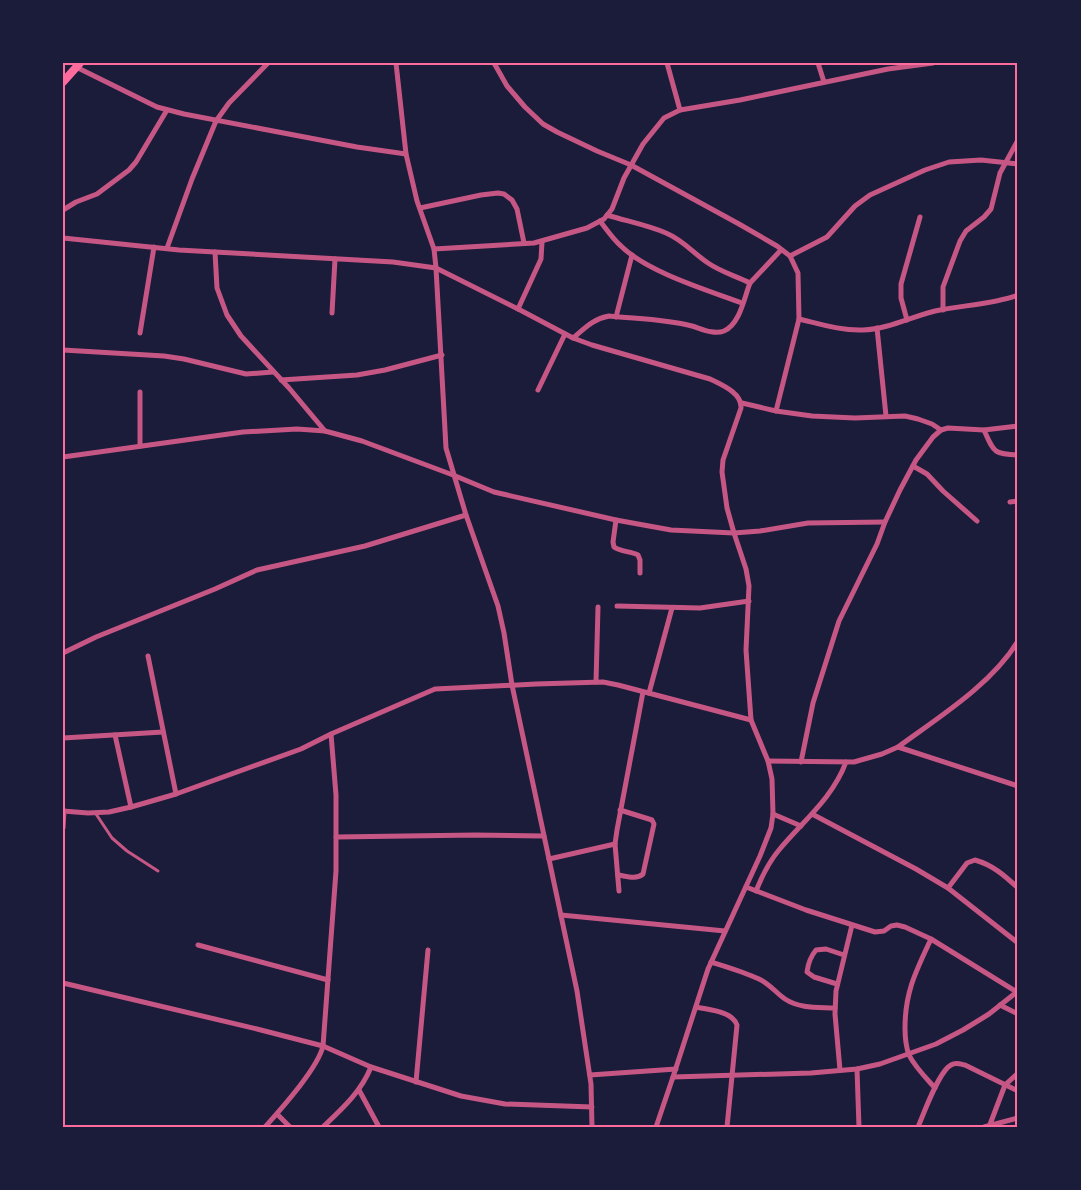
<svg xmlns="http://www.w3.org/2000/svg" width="1081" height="1190" font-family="'DejaVu Sans',sans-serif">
<rect width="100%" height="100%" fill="#1b1b3a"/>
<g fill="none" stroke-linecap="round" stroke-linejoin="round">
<!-- service -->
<path stroke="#c65784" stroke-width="3" d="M96 814 112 838 127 851 158 871"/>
<!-- minor -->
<g stroke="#c65784" stroke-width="5">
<path d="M396 63 406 154 417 201 434 249 436 268 446 448 466 515 498 606 504 633 512 685 577 991 591 1084 592 1127"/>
<path d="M494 63 507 86 525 107 543 124 557 132 597 151 631 165 739 224 777 246 790 256 798 273 799 319 776 411"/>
<path d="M667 63 680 110"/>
<path d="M818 63 824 82"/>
<path d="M76 67 157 107 184 114 357 147 406 154"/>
<path d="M420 208 481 195 498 193 504 194 512 200 517 209 524 243"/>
<path d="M63 210 76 202 97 194 129 170 136 162 167 110"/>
<path d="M607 215C626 221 647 225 666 233 683 240 693 253 708 263 721 272 736 276 750 283L781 250"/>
<path d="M600 221C607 230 613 239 621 246 647 272 707 290 742 303"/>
<path d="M63 238 179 250 393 262 436 268 522 311 573 338 592 345 710 379C722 385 742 393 741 408L723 460 722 472 727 508 734 533 746 569 749 586 746 650 751 720 768 761 772 779 773 814 771 828 760 856 708 969 673 1077 656 1127"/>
<path d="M167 248 192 179 216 121 229 103 268 63"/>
<path d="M434 249 534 243 587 228 604 219 612 209 624 178 643 144 664 118 680 110 740 100 888 69 933 63"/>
<path d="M215 252 217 288 227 315 241 336 289 388 325 431"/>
<path d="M790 256 827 237 855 206 870 195 925 170 949 162 981 160 1018 164"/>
<path d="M518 309 541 259 542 242"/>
<path d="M943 310V287L960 241 966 231 984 217 991 209 1000 173 1018 140"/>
<path d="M332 313 335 259"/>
<path d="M616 317 632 255"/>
<path d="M799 319C820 324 842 331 863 330 890 329 914 315 940 310 966 305 993 304 1018 295"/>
<path d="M907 320 901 298V284L920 217"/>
<path d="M877 328 886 416"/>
<path d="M140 333 154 247"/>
<path d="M573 338C585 328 593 319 609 316 638 319 664 319 692 326 702 329 714 335 724 331 740 324 744 298 750 283"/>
<path d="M63 350 164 356 184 359 246 374 273 372"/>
<path d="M281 380 357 375 385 370 442 355"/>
<path d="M538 390 565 334"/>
<path d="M742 403 776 411 812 416 855 418 905 416 918 419 932 424 941 430"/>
<path d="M984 430C994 452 993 454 1018 455"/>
<path d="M140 446V392"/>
<path d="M63 457 243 432 297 429 325 431 362 441 453 475 494 492 616 520 671 530 734 533 760 531 808 523 885 522"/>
<path d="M913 466 927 474 943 491 977 521"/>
<path d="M1010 502 1018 501"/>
<path d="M616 520 613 542 614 547C621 552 630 551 638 555L640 560V573"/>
<path d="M617 606 700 608 749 601"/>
<path d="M63 653 96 637 215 589 257 570 365 546 466 515"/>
<path d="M148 656 176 794"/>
<path d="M596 682 598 607"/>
<path d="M649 693 672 608"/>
<path d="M115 735 131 807"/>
<path d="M63 738 163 732"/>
<path d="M898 747 1018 786"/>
<path d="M768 761 854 762 882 754 898 747C939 717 991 685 1018 641"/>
<path d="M801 762 813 703 839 621 877 544 885 522 900 490 916 460 933 437 941 430 948 428 984 430 1018 426"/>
<path d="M63 811 88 813 109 812 131 807 176 794 301 749 331 734 435 689 536 684 603 682 618 685 751 720"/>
<path d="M773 814 801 826"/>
<path d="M812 814 916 869 948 888 1018 943"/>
<path d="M63 828 64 811"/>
<path d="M336 837 475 835 544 836"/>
<path d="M549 859 615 844"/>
<path d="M618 875C626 876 636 880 643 874L654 824 652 820 620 810"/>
<path d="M746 887 806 910 875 932 884 931 891 926 897 925 905 927 931 939 1017 992"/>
<path d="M948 888 967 863 975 860C993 865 1005 876 1018 888"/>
<path d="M619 891 615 844 617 830 643 692"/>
<path d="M756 891C762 876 768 863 779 850 802 822 833 798 846 762"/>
<path d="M561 915 725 931"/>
<path d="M931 939C916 971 905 992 905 1028 905 1036 906 1047 909 1055 915 1067 926 1078 935 1088"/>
<path d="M198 945 328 980"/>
<path d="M711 962C727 967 744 972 759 979 770 984 776 993 785 999 800 1009 819 1007 835 1008"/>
<path d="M63 983 257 1029 323 1046 371 1067 461 1096 505 1104 592 1107"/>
<path d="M837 984 814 977 807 972C808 964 811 956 816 950L826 949 844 955"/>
<path d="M1000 1005 1018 1014"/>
<path d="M696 1007C709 1010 732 1011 737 1025L727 1127"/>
<path d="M857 1069 859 1127"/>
<path d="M840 1070 835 1014 836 991 852 925"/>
<path d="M590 1075 676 1069"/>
<path d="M673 1077 811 1073 857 1069 880 1064 936 1044 963 1030 989 1014 1018 991"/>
<path d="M416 1082 428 950"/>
<path d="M359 1090 379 1127"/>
<path d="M277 1114 290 1127"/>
<path d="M265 1127C281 1109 318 1068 323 1046L336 871V795L331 734"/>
<path d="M323 1127C342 1109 361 1092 371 1067"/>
<path d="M918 1127C924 1113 939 1071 951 1065 956 1062 960 1064 965 1065L1018 1091"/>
<path d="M984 1127 1018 1118"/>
<path d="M989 1127 1005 1085 1018 1073"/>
</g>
<!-- primary -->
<path stroke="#ff6b9d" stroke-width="8" d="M63 82 80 63"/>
</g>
<!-- border -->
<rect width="1081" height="1190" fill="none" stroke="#1b1b3a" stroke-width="129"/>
<rect x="64" y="64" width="952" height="1062" fill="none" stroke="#ff6b9d" stroke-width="2"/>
</svg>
